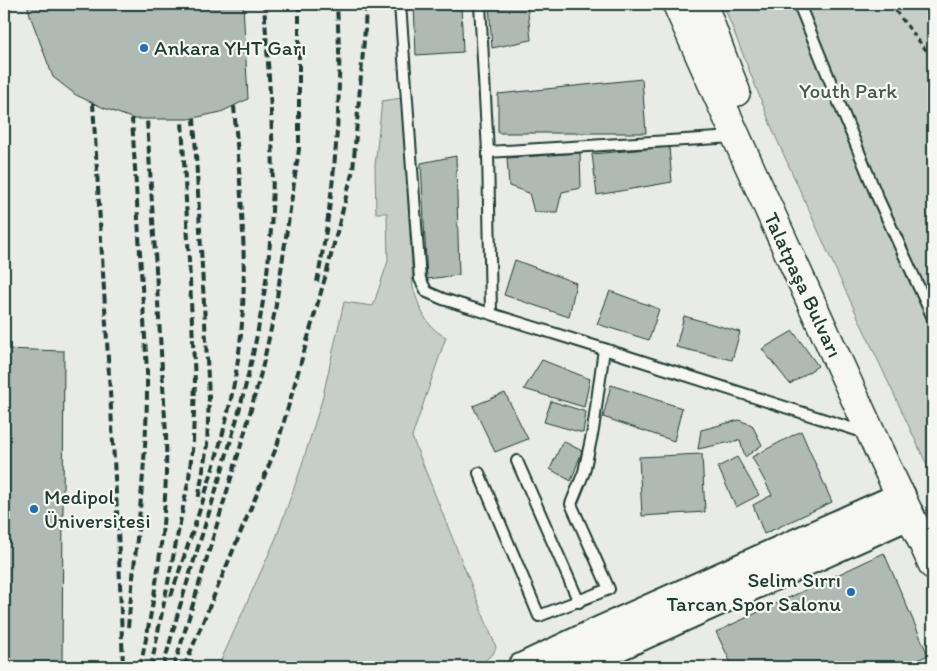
<svg xmlns="http://www.w3.org/2000/svg" width="937" height="671" font-family="Itim,sans-serif">
<rect width="100%" height="100%" fill="#e9ebe7"/>
<filter id="ink" filterUnits="userSpaceOnUse"><feTurbulence type="fractalNoise" baseFrequency=".02" numOctaves="2"/><feDisplacementMap in="SourceGraphic" scale="10" xChannelSelector="R" yChannelSelector="G"/><feConvolveMatrix kernelMatrix="1 2 1 2 8 2 1 2 1" color-interpolation-filters="sRGB"/></filter>
<g filter="url(#ink)">
<!-- green -->
<g fill="#c7cec9" stroke="#73867e">
<path d="M723 4H933V478L835 268 774 133Z"/>
<path d="M402 98 413 288C420 308 425 327 446 337L412 437 496 647 493 654 476 667H218L276 538 299 474 322 400 344 302 373 306 388 261 387 213H376L375 166 382 101Z"/>
</g>
<!-- building -->
<g fill="#b0bab5" stroke="#1f3d34">
<path d="M27 4H243L248 99 221 112 189 119H134L104 108 76 95 53 77 31 18Z"/>
<path d="M414 4H461L463 52 416 55Z"/>
<path d="M489 4H527L531 40 492 48Z"/>
<path d="M642 79 646 133H498V94Z"/>
<path d="M669 147 672 182 597 195 592 154Z"/>
<path d="M580 153 581 188 562 192 557 212H534L529 193 509 186 507 158Z"/>
<path d="M456 156 459 275 427 279 421 163Z"/>
<path d="M515 260 576 283 569 317 504 295Z"/>
<path d="M610 291 659 309 649 340 597 324Z"/>
<path d="M684 316 740 332 732 360 676 347Z"/>
<path d="M793 331 818 366 790 384 762 349Z"/>
<path d="M4 349 64 351 62 667H4Z"/>
<path d="M542 360 590 379 584 407 524 389Z"/>
<path d="M611 385 682 408 674 441 603 417Z"/>
<path d="M505 393 528 439 495 452 473 406Z"/>
<path d="M551 401 586 412 583 433 544 422Z"/>
<path d="M739 420 752 425 762 445 745 457 740 440 698 449 701 430Z"/>
<path d="M801 431 832 502 764 534 753 505 772 495 752 457Z"/>
<path d="M563 441 582 451 571 481 550 469Z"/>
<path d="M702 454 705 512 642 516 639 457Z"/>
<path d="M737 457 759 495 736 507 718 467Z"/>
<path d="M884 553 928 655 904 667H733L716 632Z"/>
</g>
<g fill="none" stroke-linecap="round" stroke-linejoin="round">
<defs>
<g id="lane">
<path d="M400 4 420 279 427 292 443 299 604 349"/>
<path d="M480 4 488 152 491 313"/>
<path d="M799 4 876 194 933 318"/>
<path d="M488 152 734 137"/>
<path d="M517 461 579 602"/>
<path d="M479 473 539 616 609 589 571 504 584 472 593 430 604 349 866 433"/>
</g>
<g id="secondary">
<path d="M521 667 595 632 902 495"/>
<path d="M575 667 911 515"/>
</g>
<g id="primary">
<path d="M677 4C740 147 805 289 870 431 890 476 913 520 933 565"/>
<path d="M703 4 723 59 736 92"/>
</g>
</defs>
<!-- lane casing -->
<use href="#lane" stroke="#1f3d34" stroke-width="14"/>
<!-- secondary casing -->
<use href="#secondary" stroke="#1f3d34" stroke-width="30"/>
<!-- primary casing -->
<use href="#primary" stroke="#1f3d34" stroke-width="31"/>
<!-- path -->
<path stroke="#1f3d34" stroke-width="3" stroke-dasharray="5 4" stroke-linecap="butt" d="M890 4 933 59"/>
<!-- lane -->
<use href="#lane" stroke="#f6f6f2" stroke-width="10"/>
<!-- secondary -->
<use href="#secondary" stroke="#f6f6f2" stroke-width="26"/>
<!-- primary -->
<use href="#primary" stroke="#f6f6f2" stroke-width="28"/>
<!-- rail -->
<g stroke="#1f3d34" stroke-width="4" stroke-dasharray="8 4" stroke-linecap="butt">
<path d="M93 103 118 528 123 667"/>
<path d="M194 118 209 397 207 445 198 501"/>
<path d="M317 282C330 216 338 148 339 80 340 55 338 29 337 4"/>
<path d="M171 596C198 513 230 432 240 344 249 266 240 184 234 106"/>
<path d="M128 627C136 542 148 457 147 371L132 118"/>
<path d="M140 667C157 591 168 514 166 435L147 120"/>
<path d="M151 667 189 478 193 441 195 382 182 120"/>
<path d="M163 667C171 639 178 611 187 583 221 472 261 360 270 242 277 163 269 82 264 4"/>
<path d="M174 667 244 435 262 369 275 311 299 149V4"/>
<path d="M184 667 277 446 327 271 353 170 365 28 366 4"/>
</g>
</g>
</g>
<!-- markers -->
<g fill="#1f6fb2" stroke="#f6f6f2" stroke-width="2">
<circle cx="144" cy="48" r="5"/>
<circle cx="34" cy="509" r="5"/>
<circle cx="851" cy="592" r="5"/>
</g>
<g text-anchor="middle" stroke-width="4.5" stroke-linejoin="round" paint-order="stroke">
<!-- poi labels -->
<g font-size="21" fill="#1f3d34" stroke="#f6f6f2" text-anchor="start">
<text x="154" y="55">Ankara YHT Garı</text>
<text x="44" y="504">Medipol<tspan x="44" dy="24">Üniversitesi</tspan></text>
<text x="841" y="587" text-anchor="end">Selim Sırrı<tspan x="841" dy="24">Tarcan Spor Salonu</tspan></text>
</g>
<!-- park labels -->
<g font-size="21" fill="#415a52" stroke="#f6f6f2">
<text x="848" y="98">Youth Park</text>
</g>
<!-- street labels -->
<g font-size="21" fill="#1f3d34" stroke="#f6f6f2">
<text transform="translate(803 285) rotate(65)" y="7">Talatpaşa Bulvarı</text>
</g>
</g>
<!-- margin -->
<rect width="937" height="671" fill="none" stroke="#f6f6f2" stroke-width="20"/>
<rect x="10" y="10" width="917" height="651" fill="none" stroke="#1f3d34" stroke-width="2" filter="url(#ink)"/>
</svg>
